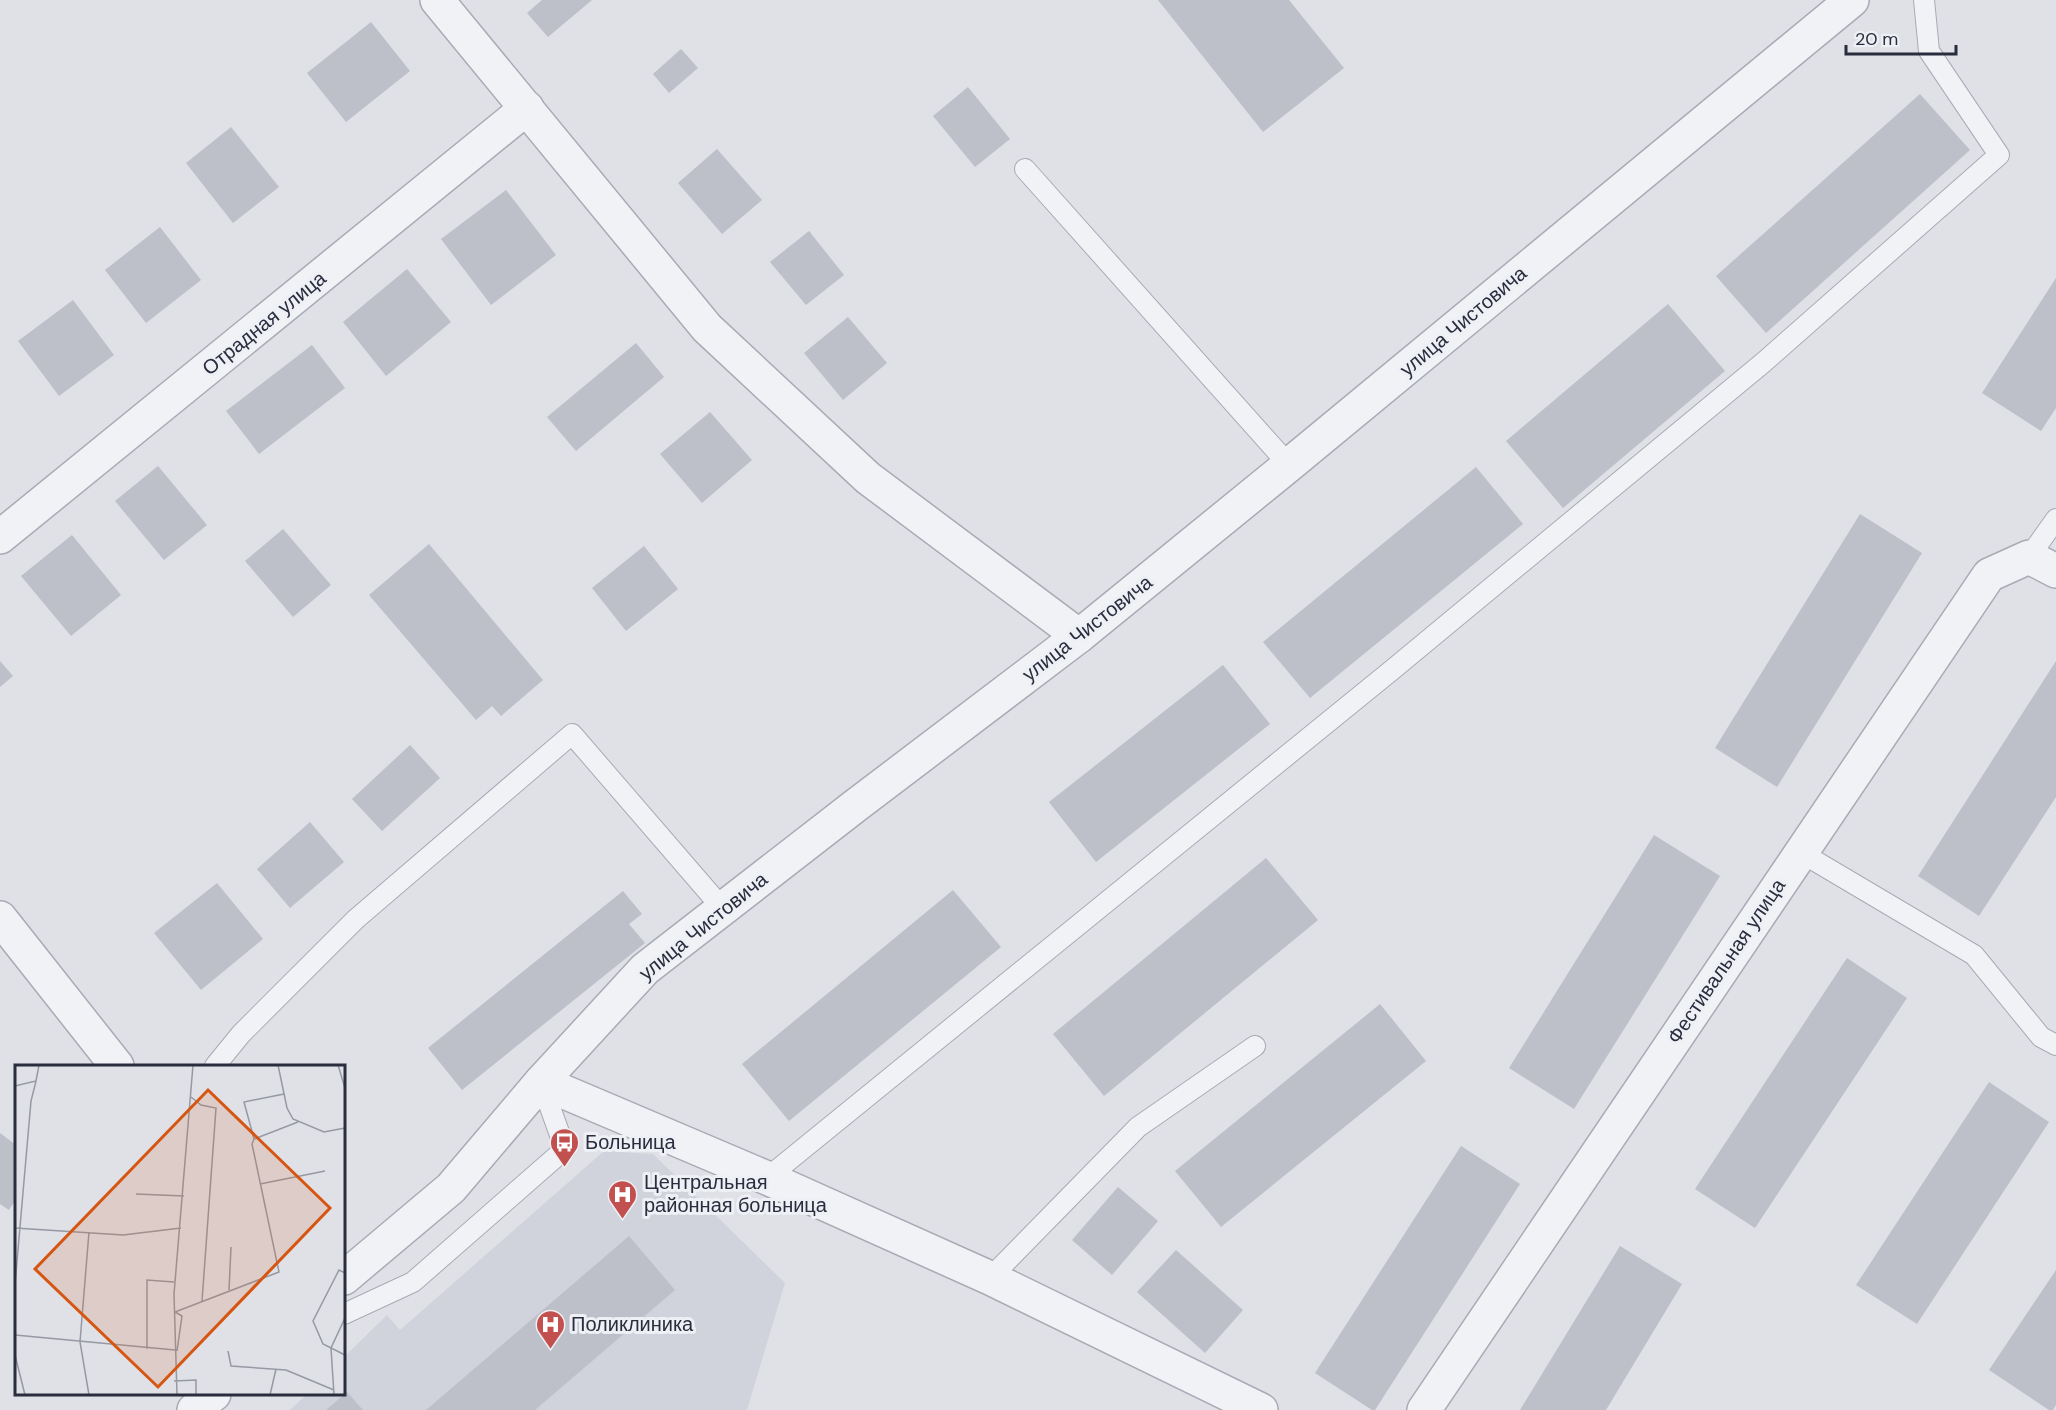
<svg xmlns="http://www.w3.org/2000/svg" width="2056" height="1410" font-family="'DM Sans',sans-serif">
<rect width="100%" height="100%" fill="#dfe1e7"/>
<!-- built -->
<path fill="#d1d3dc" d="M604 1151 653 1154 785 1283 747 1410H290L307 1394H344V1357L387 1315 400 1330Z"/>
<!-- building -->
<g fill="#bdbfc9">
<path d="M542 0H592L548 37 527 13Z"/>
<path d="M1158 0H1289L1344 68 1263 132Z"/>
<path d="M371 22 410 71 346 122 307 73Z"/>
<path d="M681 49 698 68 669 93 653 74Z"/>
<path d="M968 87 1010 139 975 167 933 116Z"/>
<path d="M1920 94 1970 150 1766 333 1716 276Z"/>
<path d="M231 127 279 187 233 223 186 163Z"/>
<path d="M717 149 762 200 722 234 678 183Z"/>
<path d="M506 190 556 255 491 305 441 239Z"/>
<path d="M160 227 201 280 146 323 105 270Z"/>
<path d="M809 231 844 275 806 305 770 262Z"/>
<path d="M407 269 451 322 386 376 343 322Z"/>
<path d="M2056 278V408L2041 431 1982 393Z"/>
<path d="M73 300 114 355 59 396 18 341Z"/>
<path d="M1668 304 1725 371 1563 508 1506 441Z"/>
<path d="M848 317 887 363 843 400 804 353Z"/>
<path d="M636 343 664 377 576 451 547 417Z"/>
<path d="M312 345 345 388 259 454 226 411Z"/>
<path d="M710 412 752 460 702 503 660 454Z"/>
<path d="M158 466 207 525 164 560 115 501Z"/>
<path d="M1476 467 1523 524 1310 698 1263 642Z"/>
<path d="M1860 514 1922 553 1777 787 1715 748Z"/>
<path d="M283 529 331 585 293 617 245 561Z"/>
<path d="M72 535 121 595 71 636 21 576Z"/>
<path d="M429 544 543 680 501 716 492 706 476 720 369 595Z"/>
<path d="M644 546 678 589 626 631 592 588Z"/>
<path d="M0 661 13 676 0 687Z"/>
<path d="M2056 661V797L1979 916 1918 876Z"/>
<path d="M1223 665 1270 724 1096 862 1049 802Z"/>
<path d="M410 745 440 778 382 831 352 799Z"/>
<path d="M310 822 344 862 290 908 257 869Z"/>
<path d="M1654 835 1720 876 1574 1109 1509 1068Z"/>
<path d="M1266 858 1318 920 1104 1096 1053 1034Z"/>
<path d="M217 883 263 939 201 990 154 933Z"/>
<path d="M953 890 1001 947 789 1121 742 1064Z"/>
<path d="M623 891 642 914 629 924 645 943 462 1090 428 1048Z"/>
<path d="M1847 958 1907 998 1755 1228 1695 1189Z"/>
<path d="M1380 1004 1426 1061 1221 1227 1175 1171Z"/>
<path d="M1989 1082 2049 1122 1917 1324 1856 1285Z"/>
<path d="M0 1133 16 1145V1199L9 1210 0 1204Z"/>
<path d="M1461 1146 1520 1184 1375 1410H1372L1315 1373Z"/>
<path d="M1118 1187 1158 1221 1112 1275 1072 1240Z"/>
<path d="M629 1236 675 1290 535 1410H426Z"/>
<path d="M1620 1246 1682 1284 1606 1410H1520Z"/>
<path d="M1176 1250 1243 1310 1205 1353 1137 1292Z"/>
<path d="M2056 1270V1405L2053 1410H2049L1989 1370Z"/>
<path d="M347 1392 363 1410H326Z"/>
</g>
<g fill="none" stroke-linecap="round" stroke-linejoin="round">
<defs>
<g id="service">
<path d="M1025 169 1289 465"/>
<path d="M2029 557 2056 519"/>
<path d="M1800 852 1974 955 2041 1037 2056 1045"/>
<path d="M215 1066 241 1034 356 919 572 734 717 902"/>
<path d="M767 1178 1392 670 1764 362 1999 155 1929 51 1924 0"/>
<path d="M990 1278 1138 1127 1255 1046"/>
<path d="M344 1314 413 1282 565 1149 541 1082"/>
</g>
<g id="minor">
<path d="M437 0 707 328 868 478 1079 636"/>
<path d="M0 537 527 108"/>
<path d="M0 918 117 1066"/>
<path d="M541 1082 767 1178 990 1278 1261 1410"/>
<path d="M1424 1410 1989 575 2029 557 2056 571"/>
</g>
<g id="tertiary">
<path d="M344 1278 451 1188 541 1082 645 969 855 806 1079 636 1289 465 1852 0"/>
<path d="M194 1410 214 1394"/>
</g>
</defs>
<!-- service casing -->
<use href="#service" stroke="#a8abb4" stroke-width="22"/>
<!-- minor casing -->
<use href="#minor" stroke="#a8abb4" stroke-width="36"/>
<!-- tertiary casing -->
<use href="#tertiary" stroke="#a8abb4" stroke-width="36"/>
<!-- service -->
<use href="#service" stroke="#f1f2f6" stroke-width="20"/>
<!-- minor -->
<use href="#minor" stroke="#f1f2f6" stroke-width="33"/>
<!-- tertiary -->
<use href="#tertiary" stroke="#f1f2f6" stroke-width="33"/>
</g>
<!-- icons -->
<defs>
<symbol id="bus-pin" viewBox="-11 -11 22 30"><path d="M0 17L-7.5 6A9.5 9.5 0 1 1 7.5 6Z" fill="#c2504e" stroke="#eef0f5"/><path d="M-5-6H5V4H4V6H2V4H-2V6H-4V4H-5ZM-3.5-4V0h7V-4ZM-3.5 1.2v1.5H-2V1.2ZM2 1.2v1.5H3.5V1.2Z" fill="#fff"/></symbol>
<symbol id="hospital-pin" viewBox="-11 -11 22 30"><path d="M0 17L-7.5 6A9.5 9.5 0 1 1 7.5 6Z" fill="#c2504e" stroke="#eef0f5"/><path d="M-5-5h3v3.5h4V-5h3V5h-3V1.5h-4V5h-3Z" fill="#fff"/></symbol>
</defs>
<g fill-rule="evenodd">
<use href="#bus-pin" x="548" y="1126" width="33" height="45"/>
<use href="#hospital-pin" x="606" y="1178" width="33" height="45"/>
<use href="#hospital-pin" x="534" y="1308" width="33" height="45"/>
</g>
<g text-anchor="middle" stroke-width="6" stroke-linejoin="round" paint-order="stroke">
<!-- street labels -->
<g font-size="20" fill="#292d3d" stroke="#eef0f5">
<text transform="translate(1463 321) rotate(-40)" y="7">улица Чистовича</text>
<text transform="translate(264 323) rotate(-39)" y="7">Отрадная улица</text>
<text transform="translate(1087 628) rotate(-38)" y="7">улица Чистовича</text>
<text transform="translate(703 926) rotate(-39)" y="7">улица Чистовича</text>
<text transform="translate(1726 961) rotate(-56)" y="7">Фестивальная улица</text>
</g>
<!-- poi labels -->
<g font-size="20" fill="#292d3d" stroke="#eef0f5" text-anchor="start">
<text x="585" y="1149">Больница</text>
<text x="644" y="1189">Центральная<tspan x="644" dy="23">районная больница</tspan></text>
<text x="571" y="1331">Поликлиника</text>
</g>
</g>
<!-- overview -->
<g transform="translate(15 1065)">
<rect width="330" height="330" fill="#dfe1e7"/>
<path fill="none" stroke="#9699a3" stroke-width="1.5" d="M263 0 272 43 278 54 309 67 330 63M323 0 330 23M0 21 21 16 24 0M176 32 186 40 201 43 187 236M239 74 229 37 269 29M245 119 310 106M121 129 169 131M0 163 108 170 166 163M74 167 65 277 74 330M330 208 324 205 298 256 308 279 330 290M0 219 16 36 21 16M214 225 216 182M160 247 264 207 237 79 239 74 283 57M160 247 167 251 162 286M0 270 160 285M132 284V215L159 217M213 286 216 301 271 305 319 325M0 290 10 330M159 316 181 315V330M162 330 159 229 178 0M255 330 261 304M319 330 316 283 330 253"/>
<path fill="#d55511" fill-opacity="0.15" stroke="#d55511" stroke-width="3" d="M193 25 315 143 143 322 20 204Z"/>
<rect width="330" height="330" fill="none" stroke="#292d3d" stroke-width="3"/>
</g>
<!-- scale -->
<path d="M1846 45v9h110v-9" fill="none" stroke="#292d3d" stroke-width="3"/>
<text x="1855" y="45" font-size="18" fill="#292d3d" stroke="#eef0f5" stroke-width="4.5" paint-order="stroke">20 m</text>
</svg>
